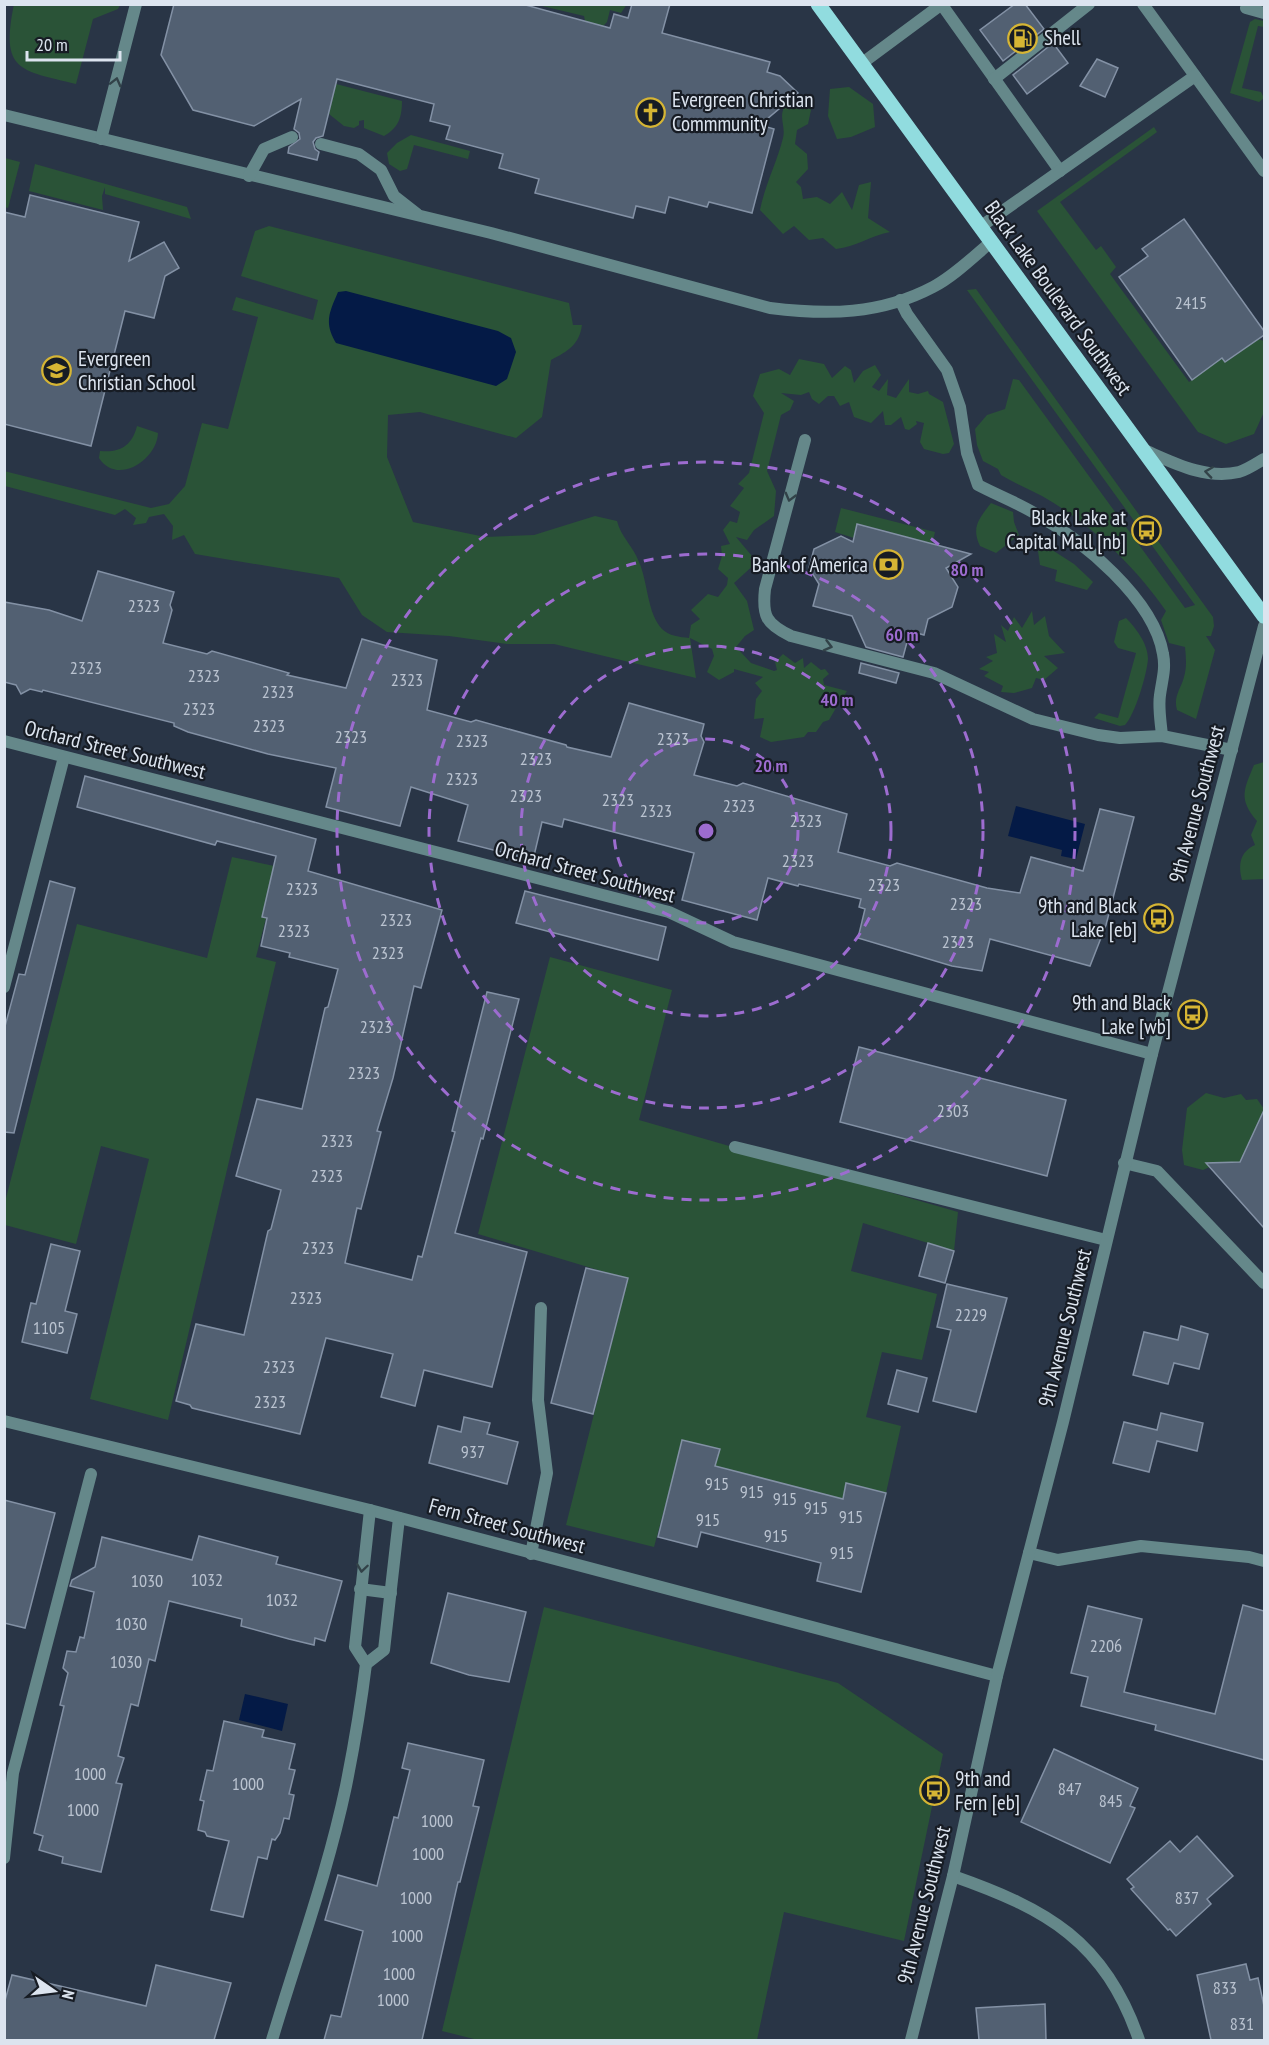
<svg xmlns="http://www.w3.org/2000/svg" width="1269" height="2045" font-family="'PT Sans Narrow',sans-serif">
<rect width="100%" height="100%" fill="#293546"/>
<!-- green -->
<g fill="#2a5337">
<path d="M14 4H120V5L118 9 93 19 76 84C20 70 0 72 14 4Z"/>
<path d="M627 4 621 13 610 10 607 22 601 28 585 21 584 16 538 5Z"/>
<path d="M1255 19 1264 21V27L1258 26 1242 88 1261 92 1264 98 1259 102 1230 93 1250 22Z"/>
<path d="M336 84 402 101C402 118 398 128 384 136L364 128V120L359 121V125L354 128 344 126 329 114Z"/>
<path d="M849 87 873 104 875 127 851 137 837 139 828 116 830 89Z"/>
<path d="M796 96 805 99 811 110 808 124 797 130 795 144 807 154 808 169 796 182 801 187 803 199 817 197 830 204 842 192 852 210 859 185 871 182 868 218 890 232C870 236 856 247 836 249L823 238 809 240 794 226 783 234 760 210C765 185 777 162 783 138 786 126 778 117 785 106 788 102 793 99 796 96Z"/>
<path d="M1154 127 1157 132 1060 202 1096 250 1101 246 1116 267 1110 274 1189 382 1222 358 1226 362 1258 339 1264 341V412L1254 434 1226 444 1198 432 1037 211Z"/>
<path d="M411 135 470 151 468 159 414 145 407 169 400 171 389 164 387 153 397 143Z"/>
<path d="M5 158 20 162 8 208 5 207Z"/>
<path d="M35 164 187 207 191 219 105 194V187L102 196 103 210 29 191Z"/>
<path d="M269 226 569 303 573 325H582C579 345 568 351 551 360L542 417 516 438 420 412 388 415 387 457 413 522 485 537 534 535 595 516 617 521C621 537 633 546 639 562 648 582 647 613 662 629 669 636 680 637 689 638L691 625 700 619 691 610 708 594 718 597 727 585 728 578 718 569 722 556 721 546 730 544 723 530 730 521 737 523 740 512 730 506 744 488 738 484 749 473 764 413 753 396 760 374 779 369 790 375 799 359 824 364 832 378 845 366 851 370 854 383 863 371 875 365 881 375 872 387 879 391 888 379 887 395 896 398 909 379V392L918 394 928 391 929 394 943 402 954 444 949 453 943 454 924 449 920 442 924 423 916 421 917 424 909 430 905 429 901 417 891 425H885L883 411 871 423 854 417 849 402 840 406 834 396H828L819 404 812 399 809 392 801 395 781 393 794 401 790 410 781 415 767 471 776 491 774 516 754 530 747 540 736 537 757 562 734 583 747 601 754 630 745 636 736 647 751 663 774 671 777 670 775 662 783 654 795 663 803 658 804 668 811 662 821 670 825 669 829 674 823 679 824 685 847 691 841 700 832 704 836 708 829 720 823 722 816 732H808L804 737 771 742 760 737 764 718 754 719 756 699 762 691 755 683 763 677 734 669V672L719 680 707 672 714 656 712 649 690 638 696 678 554 644H507L449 636 387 632 362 615 339 578 195 554 184 535 172 540 173 526 164 514 149 517 146 523 133 525 136 518 125 509 115 515 5 486 4 471 151 508 169 504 185 486 202 423 228 429 258 317 232 310 236 297 313 320 318 300 241 276 255 231Z"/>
<path d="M976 289 1213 617 1214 626 1211 636H1206L1215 650 1196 719 1177 710C1173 696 1181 689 1184 677 1187 667 1186 657 1185 647L1169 643 1161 620 1166 611C1135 566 1090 523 1042 496 1028 489 1014 483 1001 475L998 469 983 461 977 445 975 429 987 415 1005 409 1013 379 1019 380 1185 608 1195 605 967 290Z"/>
<path d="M137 426 158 433C157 460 117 486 99 458L100 451C120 453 132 446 137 426Z"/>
<path d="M991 503 1013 512 1014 522 1019 535 996 553 980 546C971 527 979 519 991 503Z"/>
<path d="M841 508 935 532 932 544 891 538V532L858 524 854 538 835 532Z"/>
<path d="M1046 546 1074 564 1090 579 1093 582 1087 590 1055 581 1057 570 1040 565 1038 551Z"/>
<path d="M1032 611 1034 625 1045 616 1049 636 1065 653 1044 656 1058 668 1044 680 1036 678 1032 688 1014 693 1001 692 1003 686 984 676 989 672 979 669 993 661 986 657 997 653 994 634 1006 642 1001 625 1008 631 1014 617 1022 628Z"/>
<path d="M1126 618C1136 628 1148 644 1148 659 1147 674 1135 715 1125 725L1120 726 1094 718 1099 713 1118 718 1136 653 1118 648 1114 642 1119 621Z"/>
<path d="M1264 762V879L1242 880C1238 864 1240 852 1255 845L1251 835 1257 821C1238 799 1244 789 1254 765Z"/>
<path d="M232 857 279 867 256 957 276 962 168 1420 90 1399 149 1159 101 1146 76 1244 5 1225V1202L77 924 207 958Z"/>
<path d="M550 957 672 990 639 1120 958 1212 954 1251 863 1223 851 1271 937 1294 922 1360 882 1352 866 1417 901 1426 886 1493 847 1483 843 1499 715 1466 719 1449 683 1440 654 1547 566 1525 628 1279 478 1234Z"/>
<path d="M1206 1093 1224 1098 1241 1094 1246 1100 1257 1099 1264 1109V1152L1260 1150 1244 1162 1219 1163 1203 1170 1184 1165 1182 1150 1187 1108Z"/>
<path d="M544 1607 838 1683 943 1754 904 1941 784 1912 757 2040H478L442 2031Z"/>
</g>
<!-- water -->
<g fill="#041a46">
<path d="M346 291 498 331 511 338 516 352 507 379 496 386 336 343C324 323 329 313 338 292Z"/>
<path d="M1016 806 1085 824 1076 859 1061 856 1062 850 1008 836Z"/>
<path d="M245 1694 288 1704 282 1731 239 1720Z"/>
</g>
<!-- building -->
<g fill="#526072" stroke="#8391a5" stroke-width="1.5">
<path d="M174 4H522L610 28 614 14 628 18 632 4H670L662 33 770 62 767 72 780 76 798 93 760 125 774 129 752 213 709 202 707 207 669 197 665 213 636 206 633 218 535 193 539 179 499 168 503 154 446 139 450 126 430 121 434 104 337 79 323 136 316 138 313 142 315 149 319 152 317 160 288 153 289 147 300 139 299 133 294 129 301 99 254 126 193 110 161 55Z"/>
<path d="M1015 4H1025L1044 29 1003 61 980 30Z"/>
<path d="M1053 43 1068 63 1027 94 1013 75Z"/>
<path d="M1097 59 1118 68 1105 97 1080 86Z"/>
<path d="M30 195 139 222 129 261 164 242 179 268 165 276 154 318 125 311 91 446 4 424V212L25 217Z"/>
<path d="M1184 219 1264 331V335L1225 362 1222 358 1192 380 1119 277 1148 256 1142 249Z"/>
<path d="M857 524 971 554 946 568 958 587 952 607 928 619 924 635 910 631 903 657 866 647 852 616 813 606 819 584 809 568 814 549 841 536 853 542Z"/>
<path d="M98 571 174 592 170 605 172 610 163 643 207 654 212 651 289 673 287 675 346 688 362 639 437 660 427 710 471 722 476 720 566 745 567 747 611 757 629 703 704 724 701 736 704 742 694 775 737 786 743 783 847 814 838 852 890 866 897 863 987 888 1020 893 1031 857 1083 871 1100 809 1134 817 1106 925 1090 966 990 939 982 971 952 966 858 938 865 909 859 907 861 899 799 884 798 886 768 878 757 920 682 900 694 853 564 819 562 827 542 822 533 860 458 841 468 805 411 787 400 826 326 807 336 768 268 754 188 732 174 726V723L43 690 42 692 30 689 21 694 16 685 4 682V602L49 610 82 621Z"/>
<path d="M861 663 899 673 896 683 859 673Z"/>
<path d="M85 776 316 839 308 871 442 910 421 988 414 986 393 1078 377 1131 381 1132 361 1209 357 1208 345 1263 412 1280 418 1256 422 1257 455 1132 452 1131 487 992 519 999 483 1139 481 1138 455 1233 527 1252 492 1387 424 1370 415 1406 381 1397 393 1354 326 1338 300 1434 192 1408 190 1405 176 1401 196 1324 244 1335 268 1231 271 1229 281 1190 236 1176 257 1099 302 1109 325 1008 328 1007 338 969 289 957 290 953 261 946 267 918 262 917 276 856 217 841 215 845 77 807Z"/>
<path d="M50 881 75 888 14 1133 4 1132V1030L19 974 25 975Z"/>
<path d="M525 891 666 927 658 960 516 923Z"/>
<path d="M859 1047 1066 1100 1047 1176 840 1122Z"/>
<path d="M1264 1110V1228L1206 1163 1240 1162Z"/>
<path d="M928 1243 954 1251 945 1283 919 1276Z"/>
<path d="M51 1244 80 1251 65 1311 77 1314 67 1353 22 1342 31 1303 36 1304Z"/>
<path d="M586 1268 628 1278 593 1414 551 1403Z"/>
<path d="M947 1284 1007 1298 976 1412 933 1401 951 1330 937 1327Z"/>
<path d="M1181 1326 1208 1334 1199 1369 1174 1363 1168 1384 1133 1375 1144 1332 1178 1340Z"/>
<path d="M897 1370 927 1378 918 1412 888 1404Z"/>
<path d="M1161 1413 1203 1423 1197 1451 1157 1441 1149 1472 1113 1463 1124 1422 1157 1430Z"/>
<path d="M464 1417 490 1423 487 1434 518 1442 507 1484 429 1463 438 1426 461 1432Z"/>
<path d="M682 1440 720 1449 715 1466 843 1499 846 1483 886 1493 861 1592 817 1581 821 1563 701 1532 697 1547 658 1537Z"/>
<path d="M4 1500 55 1513 25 1628 4 1623Z"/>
<path d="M199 1536 278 1557 276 1564 342 1581 325 1641 315 1638 314 1645 289 1639 241 1626 242 1619 169 1601 155 1661 149 1659 138 1706 131 1704 118 1756 124 1758 116 1783 122 1784 101 1872 62 1863 63 1857 39 1850 43 1836 34 1833 64 1706 60 1705 68 1673 63 1668 67 1651 76 1652 80 1637 84 1638 94 1592 70 1586 72 1580 95 1567 102 1537 192 1560Z"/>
<path d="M448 1593 526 1612 509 1682 469 1675 431 1663Z"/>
<path d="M1243 1605 1264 1611V1760L1155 1730 1156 1725 1081 1706 1088 1677 1071 1673 1088 1606 1142 1619 1124 1692 1215 1714Z"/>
<path d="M224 1721 264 1730 262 1737 295 1744 289 1769 295 1770 289 1794 294 1795 289 1819 284 1818 280 1833 275 1840 272 1839 267 1859 258 1857 243 1917 211 1910 229 1841 207 1836 205 1832 198 1830 204 1801 200 1800 207 1770 213 1771Z"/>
<path d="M408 1743 484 1760 473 1806 479 1807 460 1882H458L422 2040H324L331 2015 341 2017 363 1931 325 1920 338 1875 377 1886 394 1817 398 1818 410 1770 402 1768Z"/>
<path d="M1054 1749 1138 1788 1130 1806 1135 1808 1110 1863 1021 1822Z"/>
<path d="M1197 1836 1233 1876 1207 1899 1211 1904 1176 1936 1170 1929 1168 1930 1131 1889 1134 1887 1127 1879 1170 1841 1180 1852Z"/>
<path d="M1246 1964 1250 1980 1258 1978 1264 2006V2040H1211L1197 1975Z"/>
<path d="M156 1965 231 1983 214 2040H4V2004L12 1975 146 2006Z"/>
<path d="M1045 2004 1046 2040H979L976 2008Z"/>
</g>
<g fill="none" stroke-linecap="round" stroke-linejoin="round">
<!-- service -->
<g stroke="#65888a" stroke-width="12">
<path d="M1143 4 1264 171"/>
<path d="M942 5 1060 171"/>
<path d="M1246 8 1264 13"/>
<path d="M861 64 942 4"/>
<path d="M994 79 1089 4"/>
<path d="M4 115 491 233 770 308C827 315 880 315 933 287 954 276 973 257 991 242"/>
<path d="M101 139 136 4"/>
<path d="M321 144 359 154 381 170 394 196 417 214"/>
<path d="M249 176 264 149 292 137"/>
<path d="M980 227 1195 76"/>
<path d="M900 300 907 314 947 370 960 407 967 453 978 485C997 495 1018 503 1036 514 1082 540 1154 599 1163 654 1166 669 1162 680 1160 695 1158 708 1161 723 1162 736"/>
<path d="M805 440 765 589C762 616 766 624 791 636L934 673 1033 719 1098 735 1120 738 1162 736 1232 750"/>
<path d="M735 1147 1106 1240"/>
<path d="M1124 1163 1157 1171 1264 1283"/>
<path d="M1029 1553 1058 1560 1141 1546 1249 1557 1264 1561"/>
<path d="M531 1554 547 1473 538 1400 541 1308"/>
</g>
<!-- pedestrian -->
<path stroke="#65888a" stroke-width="12" d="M4 1858 13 1773 91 1474"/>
<!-- minor -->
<g stroke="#65888a" stroke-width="12">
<path d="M4 741 669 912 733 942 1152 1054"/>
<path d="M4 987 64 757"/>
<path d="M4 1421 370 1510 997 1676"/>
<path d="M360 1589 391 1593"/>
<path d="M366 1664 384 1650 399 1518"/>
<path d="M953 1876C1047 1909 1105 1941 1139 2040"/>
<path d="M272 2040C297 1956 328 1872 346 1786 354 1746 361 1705 366 1664L355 1647 370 1510"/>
</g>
<!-- tertiary -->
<g stroke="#65888a" stroke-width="12">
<path d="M1142 449C1172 462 1205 480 1239 472 1247 470 1257 463 1264 459"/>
<path d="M911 2040 953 1876 997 1676 1063 1422 1152 1054 1264 626"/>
</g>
<!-- primary -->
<path stroke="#91dcdf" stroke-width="15" d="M818 4 1264 616"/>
</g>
<!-- one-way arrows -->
<defs><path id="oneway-chevron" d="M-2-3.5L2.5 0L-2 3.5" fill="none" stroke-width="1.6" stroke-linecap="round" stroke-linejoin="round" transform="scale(1.5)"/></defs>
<g stroke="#324248">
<use href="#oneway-chevron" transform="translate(116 82) rotate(-76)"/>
<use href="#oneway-chevron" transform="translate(1209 472) rotate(-172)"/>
<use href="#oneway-chevron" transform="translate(790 497) rotate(105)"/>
<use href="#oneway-chevron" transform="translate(828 646) rotate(15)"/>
<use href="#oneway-chevron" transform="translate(362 1568) rotate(98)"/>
</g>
<!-- distance rings -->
<g fill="none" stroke="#9d6cd0" stroke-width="3" stroke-dasharray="10 8">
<circle cx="706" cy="831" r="92"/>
<circle cx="706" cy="831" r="185"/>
<circle cx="706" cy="831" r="277"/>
<circle cx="706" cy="831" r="369"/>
</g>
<!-- icons -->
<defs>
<symbol id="fuel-ring" viewBox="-11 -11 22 22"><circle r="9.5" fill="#171c24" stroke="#d6b534" stroke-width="1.5"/><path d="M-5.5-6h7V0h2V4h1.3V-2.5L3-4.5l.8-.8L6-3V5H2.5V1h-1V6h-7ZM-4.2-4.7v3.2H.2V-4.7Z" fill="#d6b534"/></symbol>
<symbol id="church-ring" viewBox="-11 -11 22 22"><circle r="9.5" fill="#171c24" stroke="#d6b534" stroke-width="1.5"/><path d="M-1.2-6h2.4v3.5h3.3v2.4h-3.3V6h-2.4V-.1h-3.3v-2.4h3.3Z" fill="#d6b534"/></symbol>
<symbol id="school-ring" viewBox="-11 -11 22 22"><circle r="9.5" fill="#171c24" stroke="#d6b534" stroke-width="1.5"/><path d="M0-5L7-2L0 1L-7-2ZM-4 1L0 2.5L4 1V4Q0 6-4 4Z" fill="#d6b534"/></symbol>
<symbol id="bus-ring" viewBox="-11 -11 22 22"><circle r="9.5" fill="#171c24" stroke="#d6b534" stroke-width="1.5"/><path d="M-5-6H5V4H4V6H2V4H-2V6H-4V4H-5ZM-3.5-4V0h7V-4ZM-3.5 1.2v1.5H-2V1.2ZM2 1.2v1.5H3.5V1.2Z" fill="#d6b534"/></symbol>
<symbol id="bank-ring" viewBox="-11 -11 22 22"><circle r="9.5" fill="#171c24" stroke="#d6b534" stroke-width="1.5"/><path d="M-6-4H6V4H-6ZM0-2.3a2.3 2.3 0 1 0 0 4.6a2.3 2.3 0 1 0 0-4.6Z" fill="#d6b534"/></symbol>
</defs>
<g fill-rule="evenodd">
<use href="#fuel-ring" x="1006" y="22" width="33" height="33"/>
<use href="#church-ring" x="634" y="96" width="33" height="33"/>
<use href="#school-ring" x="40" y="354" width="33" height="33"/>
<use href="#bus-ring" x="1130" y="514" width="33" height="33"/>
<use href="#bank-ring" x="872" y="548" width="33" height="33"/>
<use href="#bus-ring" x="1142" y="902" width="33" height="33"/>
<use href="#bus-ring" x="1176" y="998" width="33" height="33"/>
<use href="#bus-ring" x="918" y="1774" width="33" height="33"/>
</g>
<g text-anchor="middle" stroke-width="4.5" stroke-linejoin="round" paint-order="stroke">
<!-- number labels -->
<g font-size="18" fill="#bac3d0">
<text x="1191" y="309">2415</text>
<text x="144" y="612">2323</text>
<text x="86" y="674">2323</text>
<text x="204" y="682">2323</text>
<text x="407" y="686">2323</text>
<text x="278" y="698">2323</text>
<text x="199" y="715">2323</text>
<text x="269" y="732">2323</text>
<text x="351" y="743">2323</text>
<text x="673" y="745">2323</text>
<text x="472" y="747">2323</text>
<text x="536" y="765">2323</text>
<text x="462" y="785">2323</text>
<text x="526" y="802">2323</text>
<text x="618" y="806">2323</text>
<text x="739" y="812">2323</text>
<text x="656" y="817">2323</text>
<text x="806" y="827">2323</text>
<text x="798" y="867">2323</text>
<text x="884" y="891">2323</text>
<text x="302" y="895">2323</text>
<text x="966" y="910">2323</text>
<text x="396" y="926">2323</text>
<text x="294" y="937">2323</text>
<text x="958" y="948">2323</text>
<text x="388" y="959">2323</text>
<text x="376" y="1033">2323</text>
<text x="364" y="1079">2323</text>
<text x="953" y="1117">2303</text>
<text x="337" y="1147">2323</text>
<text x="327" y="1182">2323</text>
<text x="318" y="1254">2323</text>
<text x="306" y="1304">2323</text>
<text x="971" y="1321">2229</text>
<text x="49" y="1334">1105</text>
<text x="279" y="1373">2323</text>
<text x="270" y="1408">2323</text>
<text x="473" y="1458">937</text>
<text x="717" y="1490">915</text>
<text x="752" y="1498">915</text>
<text x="785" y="1505">915</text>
<text x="816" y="1514">915</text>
<text x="851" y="1523">915</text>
<text x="708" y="1526">915</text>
<text x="776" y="1542">915</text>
<text x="842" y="1559">915</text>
<text x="207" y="1586">1032</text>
<text x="147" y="1587">1030</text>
<text x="282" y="1606">1032</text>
<text x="131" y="1630">1030</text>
<text x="1106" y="1652">2206</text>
<text x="126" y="1668">1030</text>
<text x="90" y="1780">1000</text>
<text x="248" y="1790">1000</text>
<text x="1070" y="1795">847</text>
<text x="1111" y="1807">845</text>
<text x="83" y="1816">1000</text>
<text x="437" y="1827">1000</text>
<text x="428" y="1860">1000</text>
<text x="416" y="1904">1000</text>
<text x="1187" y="1904">837</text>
<text x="407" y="1942">1000</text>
<text x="399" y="1980">1000</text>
<text x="1225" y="1994">833</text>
<text x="393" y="2006">1000</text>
<text x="1242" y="2030">831</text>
</g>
<!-- poi labels -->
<g font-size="21" fill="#dce4ef" stroke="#171c24" text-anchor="start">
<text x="1044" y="45">Shell</text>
<text x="672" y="107">Evergreen Christian<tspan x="672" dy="24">Commmunity</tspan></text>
<text x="78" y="366">Evergreen<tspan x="78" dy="24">Christian School</tspan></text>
<text x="1126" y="525" text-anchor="end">Black Lake at<tspan x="1126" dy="24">Capital Mall [nb]</tspan></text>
<text x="868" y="572" text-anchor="end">Bank of America</text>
<text x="1137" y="913" text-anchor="end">9th and Black<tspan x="1137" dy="24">Lake [eb]</tspan></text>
<text x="1171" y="1010" text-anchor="end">9th and Black<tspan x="1171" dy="24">Lake [wb]</tspan></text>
<text x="955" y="1786">9th and<tspan x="955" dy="24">Fern [eb]</tspan></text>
</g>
<!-- street labels -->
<g font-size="21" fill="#dce4ef" stroke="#171c24">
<text transform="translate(1058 298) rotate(54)" y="7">Black Lake Boulevard Southwest</text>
<text transform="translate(115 750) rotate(14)" y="7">Orchard Street Southwest</text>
<text transform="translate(1197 804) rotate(-75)" y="7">9th Avenue Southwest</text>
<text transform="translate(585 872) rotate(15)" y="7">Orchard Street Southwest</text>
<text transform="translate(1065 1328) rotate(-76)" y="7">9th Avenue Southwest</text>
<text transform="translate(507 1526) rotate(15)" y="7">Fern Street Southwest</text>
<text transform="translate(924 1905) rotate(-76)" y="7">9th Avenue Southwest</text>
</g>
</g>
<circle cx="706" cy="831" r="9" fill="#9d6cd0" stroke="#171c24" stroke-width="3"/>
<g font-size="18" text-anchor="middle" font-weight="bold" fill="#9d6cd0" stroke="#171c24" stroke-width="4.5" stroke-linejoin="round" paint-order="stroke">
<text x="967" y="576">80 m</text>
<text x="902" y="641">60 m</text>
<text x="837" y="706">40 m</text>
<text x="771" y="772">20 m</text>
</g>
<!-- border -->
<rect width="1269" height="2045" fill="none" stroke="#dce4ef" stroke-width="12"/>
<!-- north arrow -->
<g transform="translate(54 1991) rotate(104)" stroke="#171c24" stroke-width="4.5" paint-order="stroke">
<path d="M0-4.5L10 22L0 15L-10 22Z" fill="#dce4ef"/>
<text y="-9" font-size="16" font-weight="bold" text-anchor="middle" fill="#dce4ef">N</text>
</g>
<!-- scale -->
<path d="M27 51v9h93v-9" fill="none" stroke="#dce4ef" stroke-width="3"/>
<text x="36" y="51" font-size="18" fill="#dce4ef" stroke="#171c24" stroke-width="4.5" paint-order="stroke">20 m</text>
</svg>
